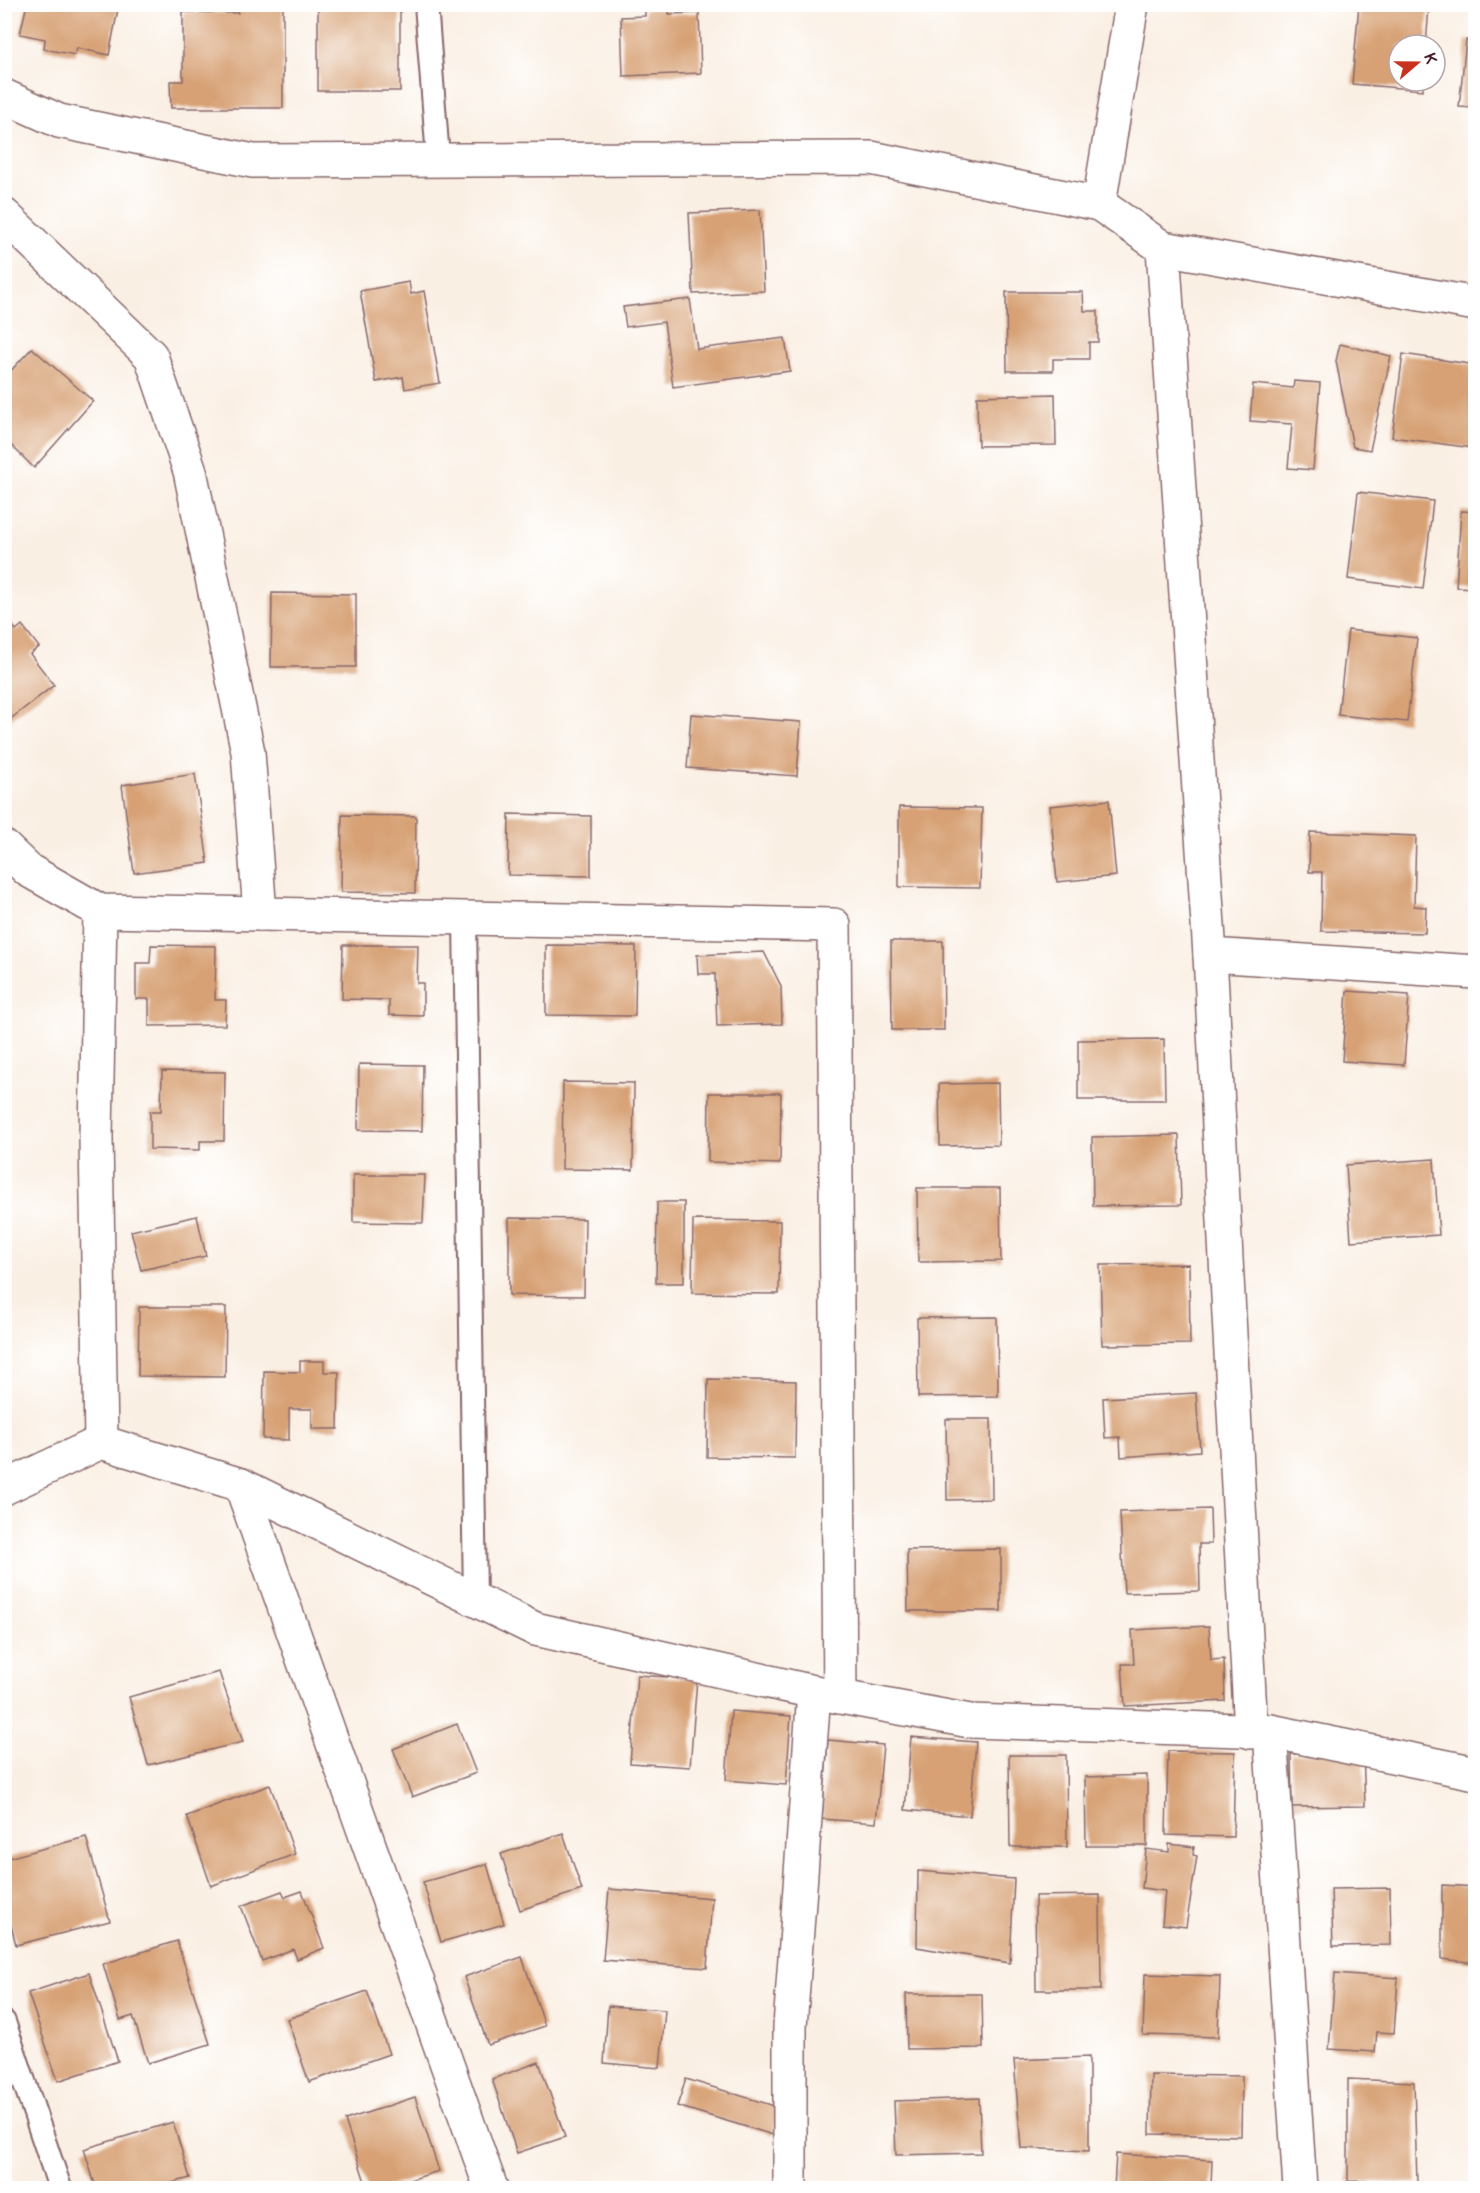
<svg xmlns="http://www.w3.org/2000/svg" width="1480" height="2193" font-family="Pangolin,sans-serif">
<rect width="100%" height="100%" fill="#fff"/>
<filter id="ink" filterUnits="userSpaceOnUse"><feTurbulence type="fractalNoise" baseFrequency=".0167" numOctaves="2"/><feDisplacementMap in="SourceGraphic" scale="12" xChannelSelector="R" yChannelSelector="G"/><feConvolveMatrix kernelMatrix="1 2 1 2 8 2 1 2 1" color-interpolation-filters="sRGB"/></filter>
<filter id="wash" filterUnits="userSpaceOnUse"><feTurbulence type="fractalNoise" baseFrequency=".008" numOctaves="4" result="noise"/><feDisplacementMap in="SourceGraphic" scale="24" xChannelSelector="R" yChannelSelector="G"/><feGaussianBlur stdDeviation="1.35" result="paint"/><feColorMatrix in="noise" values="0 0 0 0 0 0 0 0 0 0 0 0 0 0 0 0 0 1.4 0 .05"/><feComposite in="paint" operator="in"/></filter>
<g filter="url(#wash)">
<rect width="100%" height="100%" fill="#faefe3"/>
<g id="blocks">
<!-- building -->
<g fill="#d7a175">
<path d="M27 4H119L109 55 77 48 75 55 44 49 45 39 20 34Z"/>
<path d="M238 4H283V108H171L170 81H183V12L238 13Z"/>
<rect x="318" y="4" width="82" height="87"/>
<path d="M1359 4 1429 7 1426 45H1399V81H1423V90L1352 84Z"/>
<path d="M645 9H669V14L699 13 701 73 623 76 621 17 645 16Z"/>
<path d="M1466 40 1476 41V108L1459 107Z"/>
<path d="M760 210 764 291 693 294 689 213Z"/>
<path d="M409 282 411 294 424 291 440 383 405 389 403 377 376 382 360 291Z"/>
<path d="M1006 292H1083L1084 311H1098V342H1089V359H1053V371H1007Z"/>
<path d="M690 299 697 349 785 338 790 371 673 387 664 322 626 327 623 307Z"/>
<path d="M1340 344 1391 356 1370 450 1353 447 1336 361Z"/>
<path d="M32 348 93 401 34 468 4 438V378Z"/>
<path d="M1403 354 1476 365V422L1472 448 1392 437Z"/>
<path d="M1294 381 1320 383 1313 470 1288 468 1292 424 1250 421 1253 384 1293 388Z"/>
<path d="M1055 394 1056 445 978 446 977 396Z"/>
<path d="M1358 492 1433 501 1423 589 1348 579Z"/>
<path d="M1461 511 1476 512V588L1456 587Z"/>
<path d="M272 593 356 594V667H271Z"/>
<path d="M4 615 16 630 22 625 39 647 30 654 54 685 4 724Z"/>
<path d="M1348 630 1417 638 1407 722 1338 715Z"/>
<path d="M691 714 801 722 797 776 687 768Z"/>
<path d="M195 774 208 863 134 873 122 785Z"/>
<path d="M1109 800 1116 876 1057 882 1050 806Z"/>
<path d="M899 807 982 808 980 888 899 887Z"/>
<path d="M509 814 591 816V876L508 875Z"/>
<path d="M342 815 416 816 415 893 341 892Z"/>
<path d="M1310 832 1416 836 1414 906 1426 907 1425 933 1321 931 1322 872H1309Z"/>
<path d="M891 941H943L944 1030H892Z"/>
<path d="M151 945 216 946 215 1000H226L225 1025 149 1026V999H136V963H150Z"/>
<path d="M343 945H418L417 983H423V1016L389 1015V1000L342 999Z"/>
<path d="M546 945 636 946 635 1016 546 1015Z"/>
<path d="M764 952 781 986 782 1024 717 1026 715 974H698L697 955Z"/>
<path d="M1347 991 1409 995 1404 1065 1342 1061Z"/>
<path d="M1164 1039 1165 1100H1078V1040Z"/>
<path d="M359 1064 423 1065 422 1131 358 1130Z"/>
<path d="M162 1071 225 1072 224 1141H200V1150L150 1149V1111H161Z"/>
<path d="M563 1082 634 1083 633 1170 562 1169Z"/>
<path d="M998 1083 999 1145 940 1146 939 1084Z"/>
<path d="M709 1093H781L780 1164 708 1162Z"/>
<path d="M1179 1135 1181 1205 1093 1206 1092 1137Z"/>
<path d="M1434 1159 1439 1235 1351 1241 1346 1165Z"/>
<path d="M353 1175H425L423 1223 353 1222Z"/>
<path d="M917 1188H1000L1001 1261 918 1262Z"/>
<path d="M657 1202H684V1283H656Z"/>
<path d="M197 1216 206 1256 141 1270 131 1231Z"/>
<path d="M509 1218 585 1219 584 1296 509 1295Z"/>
<path d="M693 1220 780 1221 779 1294 692 1293Z"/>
<path d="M1189 1264 1190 1344 1102 1345 1100 1265Z"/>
<path d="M139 1307H226L225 1377 138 1376Z"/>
<path d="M997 1317 998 1396 918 1397 917 1318Z"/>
<path d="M300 1361H324V1372H339L338 1429H312V1409H289V1440L263 1439 264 1371 300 1372Z"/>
<path d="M708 1379 796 1381 795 1458 707 1457Z"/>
<path d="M1196 1393 1200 1451 1121 1457 1120 1437 1105 1438 1103 1398Z"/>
<path d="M946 1419H991L992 1499 947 1500Z"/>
<path d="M1210 1509 1211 1544H1199L1200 1591 1124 1593 1120 1512Z"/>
<path d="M1001 1549V1611H908L907 1550Z"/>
<path d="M1209 1626 1211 1660 1224 1659 1225 1701 1125 1706 1122 1664H1134L1132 1630Z"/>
<path d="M219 1672 243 1742 148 1765 129 1697Z"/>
<path d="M637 1675 697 1679 690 1767 630 1763Z"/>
<path d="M731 1711 791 1716 786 1785 726 1780Z"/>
<path d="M457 1724 476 1773 412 1797 393 1749Z"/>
<path d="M911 1737 976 1742 970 1816 905 1810Z"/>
<path d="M828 1740 883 1745 876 1823 822 1819Z"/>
<path d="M1168 1751 1235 1752 1233 1837 1166 1835Z"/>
<path d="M1363 1752 1365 1806 1292 1807 1291 1754Z"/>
<path d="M1009 1755H1066L1067 1847H1010Z"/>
<path d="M1147 1775V1846H1086L1085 1777Z"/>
<path d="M270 1785 295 1854 211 1886 187 1816Z"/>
<path d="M563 1833 582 1890 520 1910 501 1854Z"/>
<path d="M86 1837 110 1921 16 1945 4 1897V1859Z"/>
<path d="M1169 1844 1194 1847 1193 1855 1197 1856 1186 1927 1162 1924 1165 1891 1142 1888 1146 1849 1169 1852Z"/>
<path d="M487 1864 504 1924 441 1942 423 1882Z"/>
<path d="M918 1871 1014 1879 1010 1963 917 1947Z"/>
<path d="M1442 1885 1476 1887V1963L1442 1959Z"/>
<path d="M1390 1888 1391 1945 1333 1946 1331 1889Z"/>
<path d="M609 1889 712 1898 707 1968 603 1960Z"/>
<path d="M282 1891 285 1897 302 1891 324 1948 297 1959 293 1949 262 1961 241 1906Z"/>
<path d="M1100 1895 1101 1990H1036L1035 1896Z"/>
<path d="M177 1941 210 2044 148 2063 133 2016 120 2020 103 1964Z"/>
<path d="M522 1957 545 2026 488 2045 464 1977Z"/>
<path d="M89 1973 118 2061 58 2081 28 1993Z"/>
<path d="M1335 1973 1398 1978 1394 2033 1377 2032 1375 2052 1329 2049Z"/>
<path d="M1145 1974 1220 1976 1218 2037 1143 2035Z"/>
<path d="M367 1991 389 2054 309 2082 287 2019Z"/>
<path d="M906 1994H982L983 2048 907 2049Z"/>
<path d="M608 2006 665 2010 660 2068 604 2063Z"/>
<path d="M1089 2057V2151L1021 2148 1014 2060Z"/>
<path d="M539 2062 565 2137 517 2153 492 2079Z"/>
<path d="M1151 2075 1242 2076 1241 2136 1150 2134Z"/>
<path d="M686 2079 781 2108 773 2135 677 2106Z"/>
<path d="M1348 2079 1414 2082 1417 2183 1348 2181Z"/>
<path d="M415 2097 439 2171 384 2188H367L345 2120Z"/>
<path d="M979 2098 981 2153 896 2155 894 2101Z"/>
<path d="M173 2122 190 2178 154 2188H96L84 2149Z"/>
<path d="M1116 2154 1212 2160 1211 2188H1114Z"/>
</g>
</g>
</g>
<g filter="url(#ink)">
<use href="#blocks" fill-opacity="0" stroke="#88686b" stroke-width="1.5"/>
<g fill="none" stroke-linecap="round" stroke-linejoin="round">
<defs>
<g id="lane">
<path d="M426 4 438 158"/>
<path d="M465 919 475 1599"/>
<path d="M4 2022 60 2188"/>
</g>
<g id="street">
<path d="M4 96 59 121 253 161 871 158 1099 204 1163 248 1476 304"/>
<path d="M1099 204 1132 4"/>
<path d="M4 215 151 356 190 471 248 752 260 914"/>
<path d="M1163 248 1210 955 1251 1732"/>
<path d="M4 847 28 870 100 911 834 925 840 1697"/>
<path d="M100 911 96 1137 101 1442"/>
<path d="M1210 955 1476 972"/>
<path d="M241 1485 491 2188"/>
<path d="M4 1488 101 1442 241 1485 535 1629 814 1692 970 1721 1270 1731 1476 1773"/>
<path d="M1270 1731 1300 2188"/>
<path d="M790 2188V2027L814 1692"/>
</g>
</defs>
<!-- lane casing -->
<use href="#lane" stroke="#88686b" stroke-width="26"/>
<!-- street casing -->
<use href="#street" stroke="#88686b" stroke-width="36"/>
<!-- lane -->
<use href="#lane" stroke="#fff" stroke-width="22"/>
<!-- street -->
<use href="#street" stroke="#fff" stroke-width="33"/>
</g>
</g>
<!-- margin -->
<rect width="1480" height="2193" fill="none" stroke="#fff" stroke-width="24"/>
<!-- north arrow -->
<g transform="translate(1417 63) rotate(70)"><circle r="28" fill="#ffffff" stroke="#b7a5aa" stroke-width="1.5"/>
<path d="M0-4.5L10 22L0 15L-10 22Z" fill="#c8321e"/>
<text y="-9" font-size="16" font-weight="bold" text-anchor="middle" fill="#4a1f2b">K</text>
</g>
</svg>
